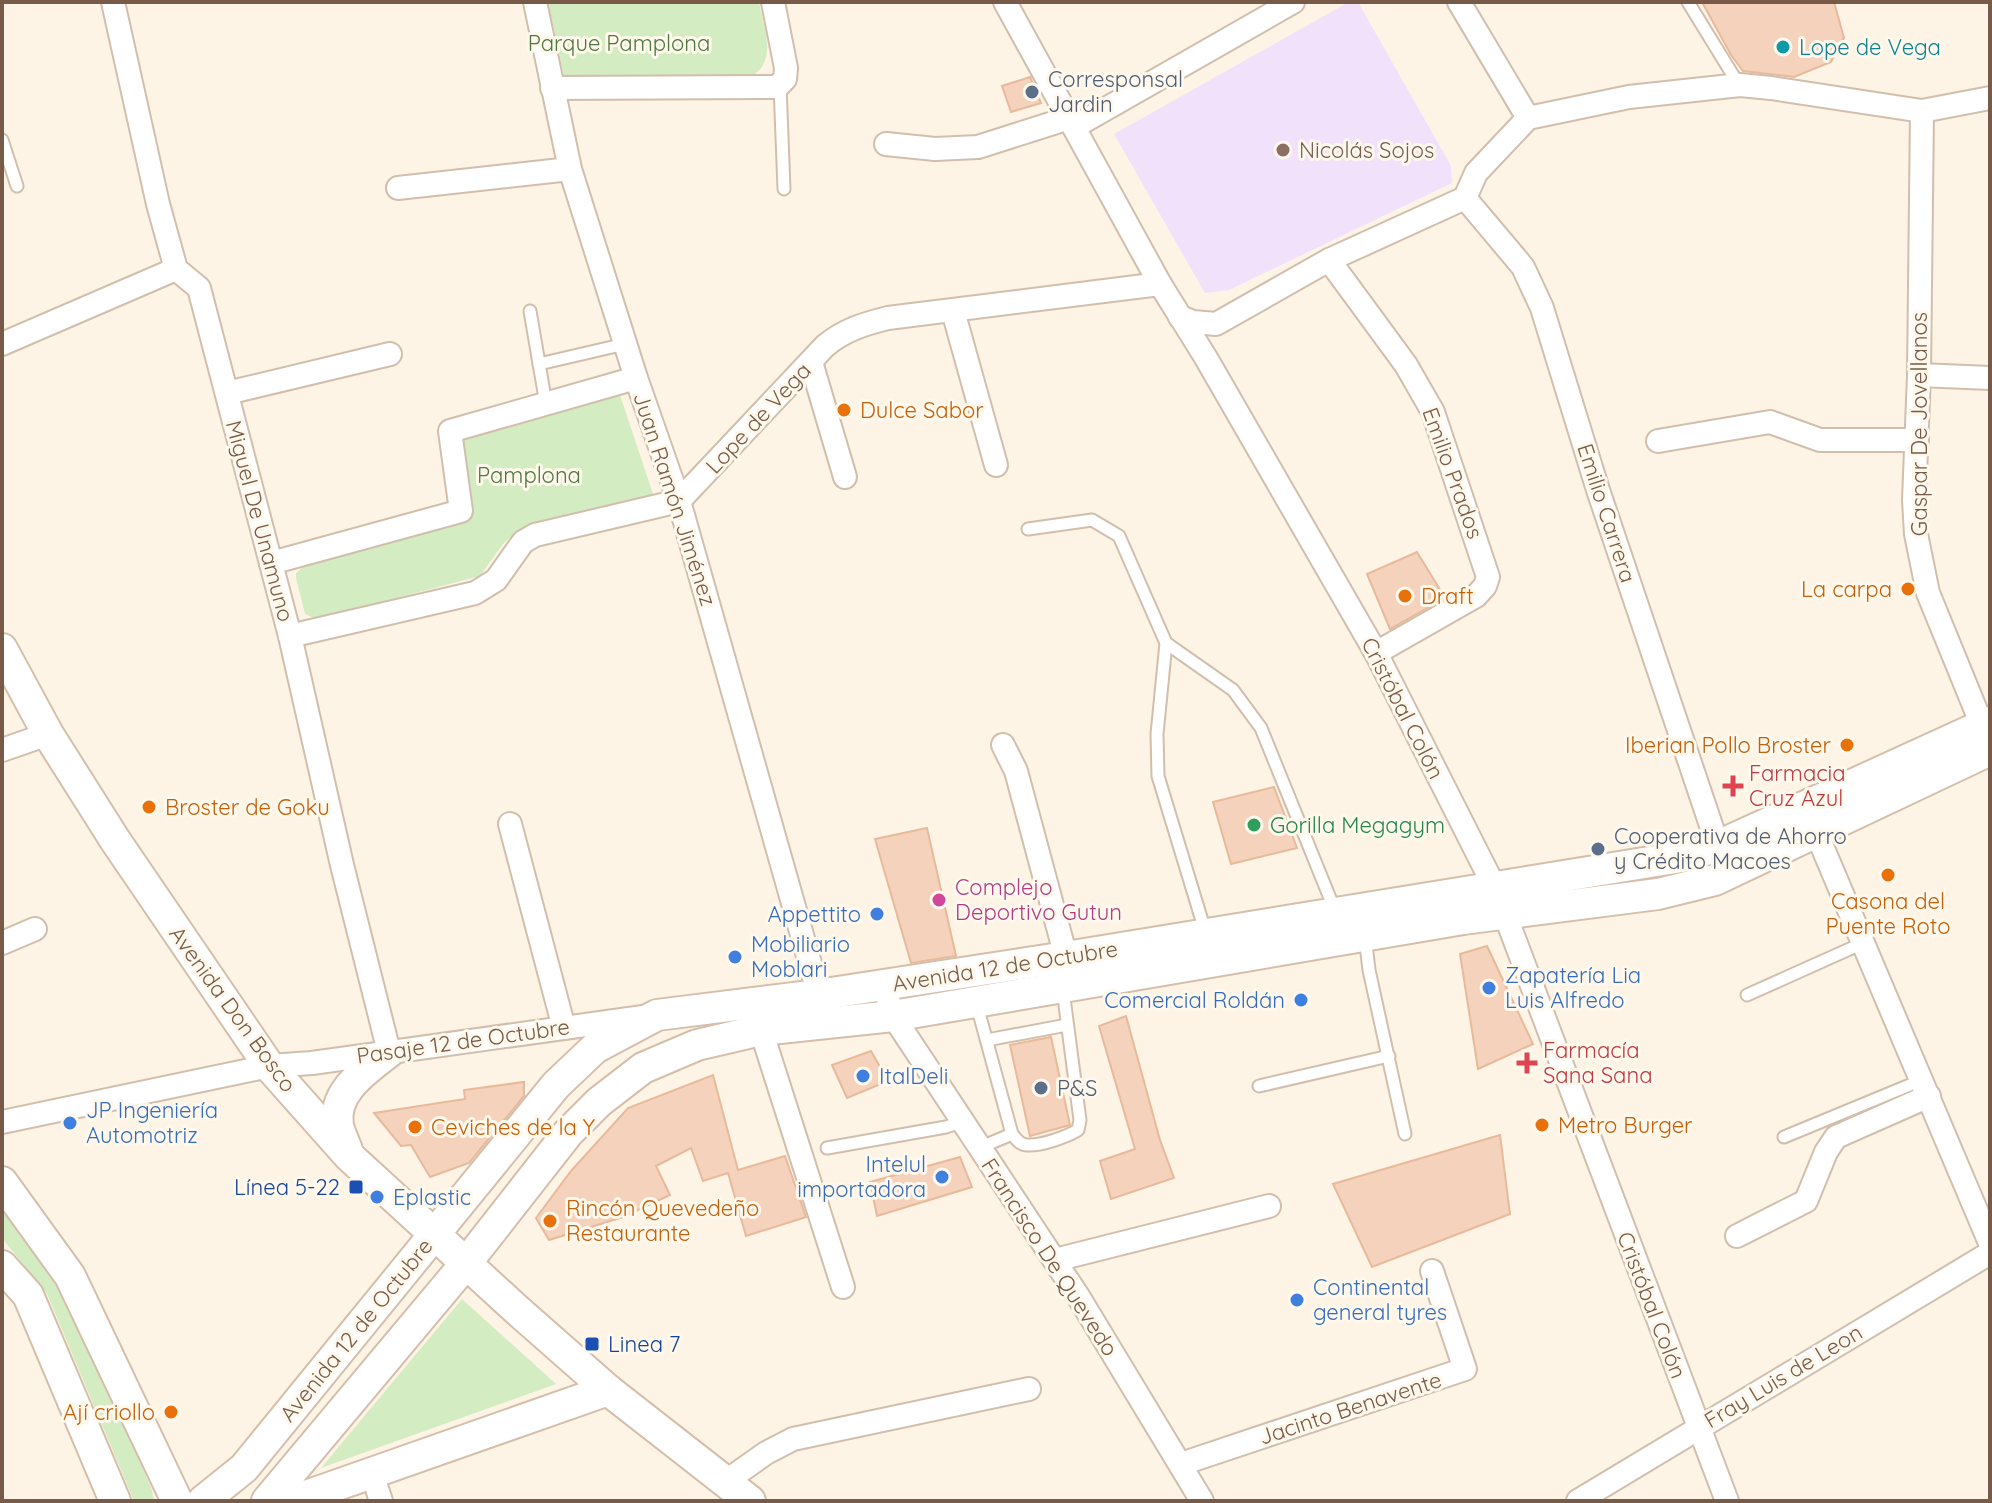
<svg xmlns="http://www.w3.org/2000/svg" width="1992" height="1503" font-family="Quicksand,sans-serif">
<rect width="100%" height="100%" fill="#fdf4e5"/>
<!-- education -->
<path fill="#f1e1fa" d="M1349 2H1358L1451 166 1452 183 1229 290 1205 293 1114 134Z"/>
<!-- green -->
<g fill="#d3ecc2">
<path d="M548 2H759C764 30 780 65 746 79L565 80Z"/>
<path d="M620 395 653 494 515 533 503 544 480 576 316 619 305 614 296 578V573L303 567 463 522 461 439Z"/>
<path d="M2 1209 45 1261 75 1311 152 1490 154 1501H134L47 1294 2 1238Z"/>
<path d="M462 1299 556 1384 321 1468Z"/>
</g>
<!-- building -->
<g fill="#f4d2bb" stroke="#e8b99a" stroke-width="2">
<path d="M1702 2H1834L1844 38 1831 62 1794 77 1743 71 1731 55Z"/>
<path d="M1030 77 1041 103 1011 112 1002 86Z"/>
<path d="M1417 552 1445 598 1390 629 1367 574Z"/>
<path d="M1274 787 1297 848 1231 864 1213 802Z"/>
<path d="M927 828 956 956 911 963 875 839Z"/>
<path d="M1487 946 1533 1044 1478 1069 1460 954Z"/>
<path d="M1126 1016 1160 1140 1174 1178 1111 1199 1100 1161 1135 1149 1099 1026Z"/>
<path d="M1051 1037 1070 1125 1030 1136 1010 1045Z"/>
<path d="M871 1051 888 1081 847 1098 832 1065Z"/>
<path d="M713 1075 738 1170 785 1156 806 1217 746 1236 728 1173 703 1181 691 1148 656 1166 670 1195 623 1217 549 1240 536 1218 571 1171 628 1108Z"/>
<path d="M524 1082V1096L469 1163 430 1177 411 1145 401 1146 374 1113 465 1099 464 1090Z"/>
<path d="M1500 1135 1510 1214 1372 1267 1333 1184Z"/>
<path d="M960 1157 972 1187 877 1216 870 1182Z"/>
</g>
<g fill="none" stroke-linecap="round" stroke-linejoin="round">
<defs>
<g id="lane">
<path d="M1688 2 1739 85"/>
<path d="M780 85 784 189"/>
<path d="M2 140 17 186"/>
<path d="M530 311 546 404"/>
<path d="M539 364 625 344"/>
<path d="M1028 529 1092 520 1119 536 1166 643 1157 734 1158 776 1206 934"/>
<path d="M1166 643 1233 690 1261 728 1336 913"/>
<path d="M1365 936 1369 970 1405 1134"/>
<path d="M1747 995 1863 943"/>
<path d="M976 1002 1012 1134C1016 1139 1020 1145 1027 1145 1041 1146 1066 1137 1078 1130L1080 1120 1063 990"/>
<path d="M987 1040 1067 1025"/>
<path d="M1259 1086 1389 1056"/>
<path d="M1784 1137 1922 1080"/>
<path d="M827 1148 946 1127 961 1122"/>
<path d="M979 1148 1012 1134"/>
</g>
<g id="street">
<path d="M113 2 158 204 176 269 199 288 290 636 342 865 389 1052"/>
<path d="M535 2 570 169 636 378 679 501 819 995"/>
<path d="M1005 2 1160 284 1206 358 1376 653 1495 888 1727 1501"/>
<path d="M1459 2 1528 118"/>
<path d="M552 88 777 87 785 79 786 68 773 2"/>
<path d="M1922 111 1919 375 1914 500 1916 534 1928 593 1982 725"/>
<path d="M1074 127 1293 2"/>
<path d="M886 144 935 149 978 147 1069 118"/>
<path d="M398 188 570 169"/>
<path d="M1465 198 1523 267 1542 308 1598 490 1718 846"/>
<path d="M1329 260 1406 365 1433 412 1488 577 1485 586 1476 596 1376 653"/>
<path d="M953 311 996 465"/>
<path d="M1180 317 1193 322 1216 324 1329 260 1465 198 1476 173 1528 118 1629 97 1740 85 1771 88 1922 111 1990 98"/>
<path d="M2 344 176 269"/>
<path d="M811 362 845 477"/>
<path d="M1919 375 1990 378"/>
<path d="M227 393 390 354"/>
<path d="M1658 441 1770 422 1820 440H1917"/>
<path d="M271 563 461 511 450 431 636 378"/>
<path d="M290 636 475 593 496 580 523 542 535 535 679 501 825 346C844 330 864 324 888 318L1160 284"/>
<path d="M1003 745 1016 771 1066 957"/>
<path d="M2 750 48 734"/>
<path d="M510 824 564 1028"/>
<path d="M1816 832 1990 1243"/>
<path d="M2 943 35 929"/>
<path d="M884 985 893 1016 1078 1296 1202 1501"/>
<path d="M761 1030 843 1287"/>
<path d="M2 1122 269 1066 312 1063 643 1017"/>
<path d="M1737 1236 1806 1201 1826 1152 1836 1137 1929 1096"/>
<path d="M1055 1260 1269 1206"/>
<path d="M1181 1464 1465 1369 1432 1271"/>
<path d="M372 1473 381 1501"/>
<path d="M725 1482 766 1453 793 1439 1029 1389"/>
<path d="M1578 1501 1990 1253"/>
</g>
<g id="secondary">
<path d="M2 649 48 734 115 840 269 1066 349 1156 516 1309 608 1390 750 1501"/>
<path d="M347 1150C344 1142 340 1134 338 1126 332 1092 366 1070 389 1052"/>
<path d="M2 1182 70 1276 177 1501"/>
<path d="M2 1266 28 1295 115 1501"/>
<path d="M203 1501 244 1468 556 1085 595 1048 657 1015 818 995 1066 957 1687 856 1718 846 1990 722"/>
<path d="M267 1501 467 1262 568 1133 599 1102 643 1068 697 1045 761 1030 893 1016 1463 919 1658 894 1715 880 1990 750"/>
<path d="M292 1501 608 1390"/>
</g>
</defs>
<!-- lane casing -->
<use href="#lane" stroke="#d2beac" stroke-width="15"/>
<!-- street casing -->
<use href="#street" stroke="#d2beac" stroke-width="26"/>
<!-- secondary casing -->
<use href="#secondary" stroke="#d5beaa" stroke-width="34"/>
<!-- lane -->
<use href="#lane" stroke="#fff" stroke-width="11"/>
<!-- street -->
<use href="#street" stroke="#fff" stroke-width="22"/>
<!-- secondary -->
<use href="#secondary" stroke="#fff" stroke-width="30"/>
</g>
<!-- markers -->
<circle fill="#0f9aa8" stroke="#fff8ec" stroke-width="3" cx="1783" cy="47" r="8"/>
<g fill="#5c6f8a" stroke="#fff8ec" stroke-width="3">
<circle cx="1032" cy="92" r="8"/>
<circle cx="1598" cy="849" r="8"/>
<circle cx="1041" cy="1088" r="8"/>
</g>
<circle fill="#8d6e63" stroke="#fff8ec" stroke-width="3" cx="1283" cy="150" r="8"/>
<g fill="#e8710a" stroke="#fff8ec" stroke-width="3">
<circle cx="844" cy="410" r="8"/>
<circle cx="1908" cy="589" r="8"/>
<circle cx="1405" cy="596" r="8"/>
<circle cx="1847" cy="745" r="8"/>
<circle cx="149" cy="807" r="8"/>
<circle cx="1888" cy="875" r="8"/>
<circle cx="1542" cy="1125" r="8"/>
<circle cx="415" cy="1127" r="8"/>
<circle cx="550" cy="1221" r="8"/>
<circle cx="171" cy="1412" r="8"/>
</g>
<g fill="#e0444e" stroke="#fff8ec" stroke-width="3">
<path d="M1729 774h8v8h8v8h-8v8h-8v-8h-8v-8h8z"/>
<path d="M1523 1051h8v8h8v8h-8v8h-8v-8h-8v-8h8z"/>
</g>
<circle fill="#2e9e5b" stroke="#fff8ec" stroke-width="3" cx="1254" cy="825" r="8"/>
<circle fill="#d1479c" stroke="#fff8ec" stroke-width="3" cx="939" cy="900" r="8"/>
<g fill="#3f7fe0" stroke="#fff8ec" stroke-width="3">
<circle cx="877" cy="914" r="8"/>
<circle cx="735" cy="957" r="8"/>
<circle cx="1489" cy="988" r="8"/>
<circle cx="1301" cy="1000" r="8"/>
<circle cx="863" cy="1076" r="8"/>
<circle cx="70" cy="1123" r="8"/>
<circle cx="942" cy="1177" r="8"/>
<circle cx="377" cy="1197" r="8"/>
<circle cx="1297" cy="1300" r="8"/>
</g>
<g fill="#1a4fb4" stroke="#fff8ec" stroke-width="3">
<rect x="348" y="1179" width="16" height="16" rx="4"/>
<rect x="584" y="1336" width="16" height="16" rx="4"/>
</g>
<g text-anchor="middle" stroke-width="6" stroke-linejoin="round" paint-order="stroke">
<!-- park labels -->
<g font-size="22" fill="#4d793c" stroke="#fff8ec">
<text x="619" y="51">Parque Pamplona</text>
<text x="529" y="483">Pamplona</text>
</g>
<!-- culture labels -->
<g font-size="22" fill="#0d838f" stroke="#fff8ec" text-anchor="start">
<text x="1799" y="55">Lope de Vega</text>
</g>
<!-- service labels -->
<g font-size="22" fill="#4e5e75" stroke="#fff8ec" text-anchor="start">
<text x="1048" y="87">Corresponsal<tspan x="1048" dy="25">Jardin</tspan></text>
<text x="1614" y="844">Cooperativa de Ahorro<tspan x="1614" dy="25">y Crédito Macoes</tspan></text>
<text x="1057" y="1096">P&amp;S</text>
</g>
<!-- education labels -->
<g font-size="22" fill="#785e54" stroke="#fff8ec" text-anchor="start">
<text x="1299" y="158">Nicolás Sojos</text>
</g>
<!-- food labels -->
<g font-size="22" fill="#c56008" stroke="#fff8ec" text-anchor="start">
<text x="860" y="418">Dulce Sabor</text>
<text x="1892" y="597" text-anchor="end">La carpa</text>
<text x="1421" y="604">Draft</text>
<text x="1831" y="753" text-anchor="end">Iberian Pollo Broster</text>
<text x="165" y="815">Broster de Goku</text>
<text x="1888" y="909" text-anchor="middle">Casona del<tspan x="1888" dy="25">Puente Roto</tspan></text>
<text x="1558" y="1133">Metro Burger</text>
<text x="431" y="1135">Ceviches de la Y</text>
<text x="566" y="1216">Rincón Quevedeño<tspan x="566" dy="25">Restaurante</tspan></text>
<text x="155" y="1420" text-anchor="end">Ají criollo</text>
</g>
<!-- street labels -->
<g font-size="22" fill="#785a48" stroke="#fff8ec">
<text transform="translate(758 418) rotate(-47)" y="8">Lope de Vega</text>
<text transform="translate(1919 424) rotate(-90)" y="8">Gaspar De Jovellanos</text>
<text transform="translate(1453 473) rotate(70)" y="8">Emilio Prados</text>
<text transform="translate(675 499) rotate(72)" y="8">Juan Ramón Jiménez</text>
<text transform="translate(1607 513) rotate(72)" y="8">Emilio Carrera</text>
<text transform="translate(260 521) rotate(75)" y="8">Miguel De Unamuno</text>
<text transform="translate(1403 708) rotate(63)" y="8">Cristóbal Colón</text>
<text transform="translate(1005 966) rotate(-9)" y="8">Avenida 12 de Octubre</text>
<text transform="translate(233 1009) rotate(54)" y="8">Avenida Don Bosco</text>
<text transform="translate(463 1041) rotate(-8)" y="8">Pasaje 12 de Octubre</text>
<text transform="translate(1050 1257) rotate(57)" y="8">Francisco De Quevedo</text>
<text transform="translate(1652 1305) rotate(69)" y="8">Cristóbal Colón</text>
<text transform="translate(356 1330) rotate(-51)" y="8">Avenida 12 de Octubre</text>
<text transform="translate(1783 1376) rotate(-31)" y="8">Fray Luis de Leon</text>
<text transform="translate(1350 1408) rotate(-18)" y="8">Jacinto Benavente</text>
</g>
<!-- health labels -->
<g font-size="22" fill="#be3a42" stroke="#fff8ec" text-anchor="start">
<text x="1749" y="781">Farmacia<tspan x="1749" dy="25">Cruz Azul</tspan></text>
<text x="1543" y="1058">Farmacía<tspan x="1543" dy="25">Sana Sana</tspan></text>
</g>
<!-- leisure labels -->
<g font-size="22" fill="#27864d" stroke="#fff8ec" text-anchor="start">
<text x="1270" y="833">Gorilla Megagym</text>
</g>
<!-- hotel labels -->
<g font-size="22" fill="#b23c85" stroke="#fff8ec" text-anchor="start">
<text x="955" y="895">Complejo<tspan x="955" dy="25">Deportivo Gutun</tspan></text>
</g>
<!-- shop labels -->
<g font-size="22" fill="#366cbe" stroke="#fff8ec" text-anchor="start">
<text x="861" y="922" text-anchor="end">Appettito</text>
<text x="751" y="952">Mobiliario<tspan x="751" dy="25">Moblari</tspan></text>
<text x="1505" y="983">Zapatería Lia<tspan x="1505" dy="25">Luis Alfredo</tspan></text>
<text x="1285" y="1008" text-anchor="end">Comercial Roldán</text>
<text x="879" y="1084">ItalDeli</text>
<text x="86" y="1118">JP Ingeniería<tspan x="86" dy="25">Automotriz</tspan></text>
<text x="926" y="1172" text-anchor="end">Intelul<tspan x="926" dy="25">importadora</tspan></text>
<text x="393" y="1205">Eplastic</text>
<text x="1313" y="1295">Continental<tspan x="1313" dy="25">general tyres</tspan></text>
</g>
<!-- transit labels -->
<g font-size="22" fill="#164399" stroke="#fff8ec" text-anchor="end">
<text x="340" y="1195">Línea 5-22</text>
<text x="608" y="1352" text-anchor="start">Linea 7</text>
</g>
</g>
<!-- border -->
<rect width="1992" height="1503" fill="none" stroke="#785a48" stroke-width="8"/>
</svg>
